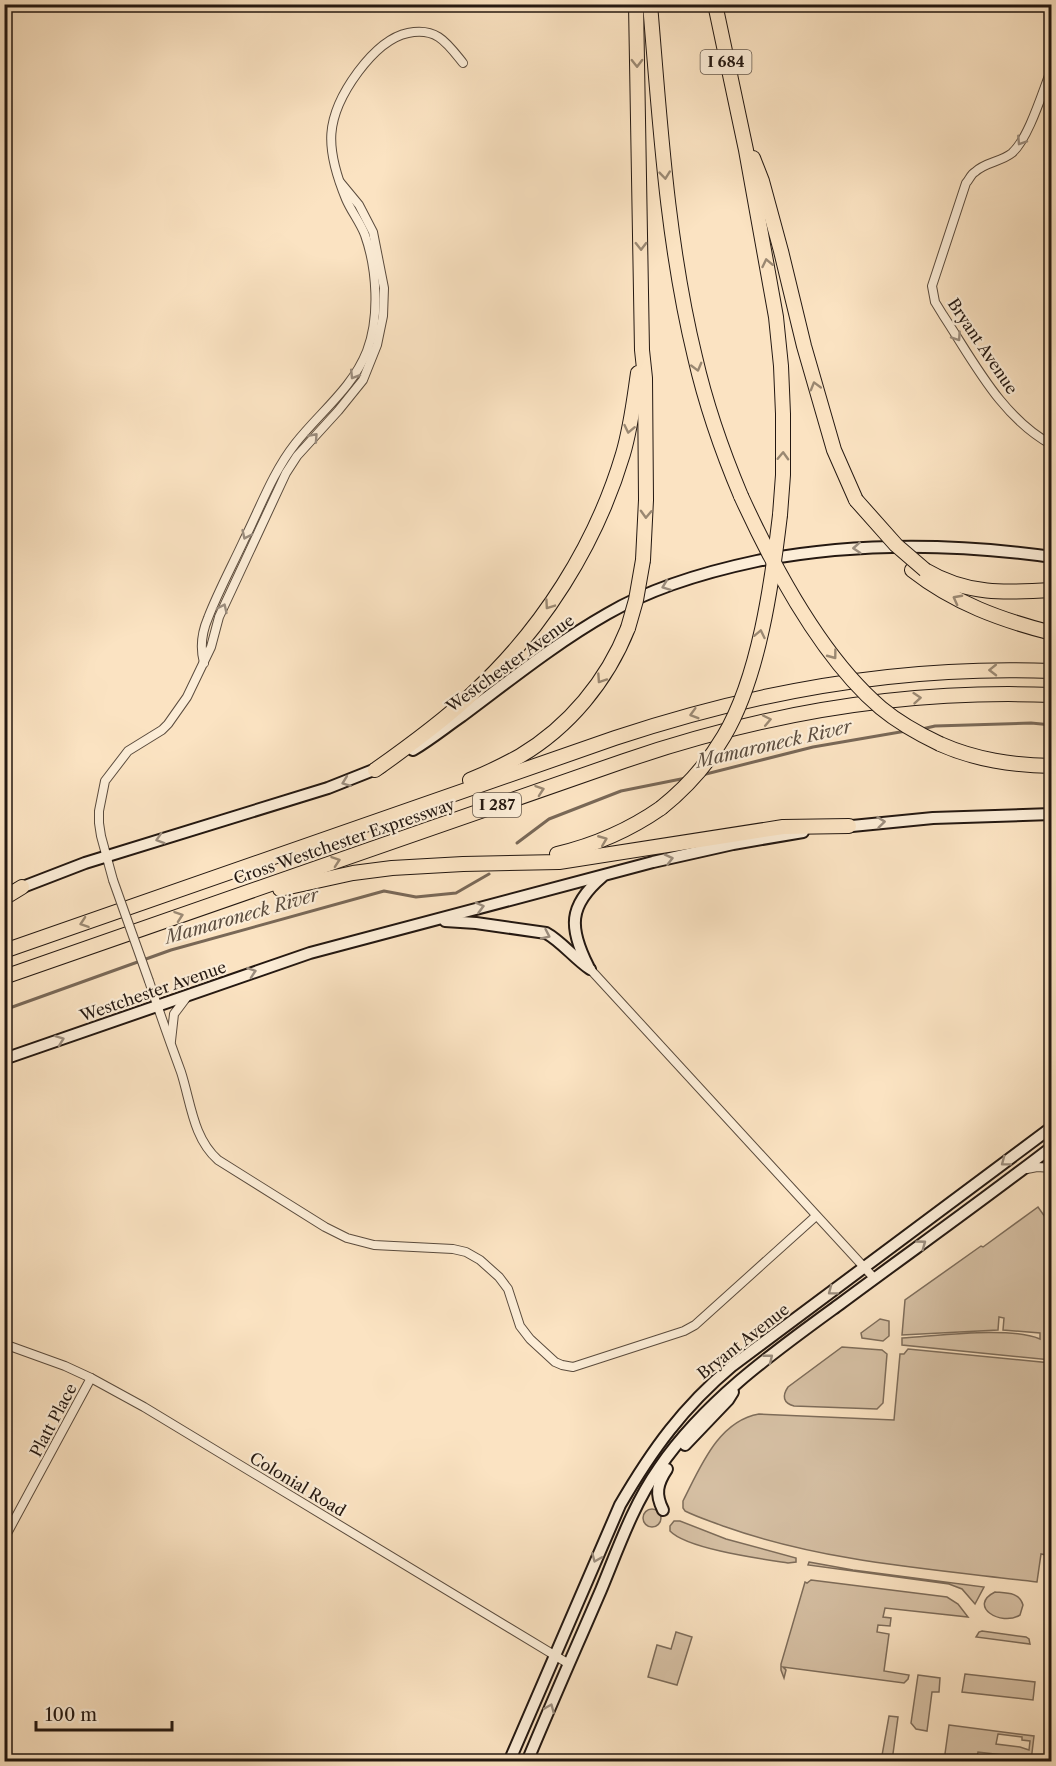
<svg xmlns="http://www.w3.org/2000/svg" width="1056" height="1766" font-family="'Libre Caslon Text',serif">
<rect width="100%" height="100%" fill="#fbe3c2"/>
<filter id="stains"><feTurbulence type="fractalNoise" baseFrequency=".00333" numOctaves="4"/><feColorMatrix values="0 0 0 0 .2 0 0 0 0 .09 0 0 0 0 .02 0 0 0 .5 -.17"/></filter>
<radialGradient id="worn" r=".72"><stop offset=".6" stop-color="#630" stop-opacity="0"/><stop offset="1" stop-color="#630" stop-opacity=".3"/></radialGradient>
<!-- green -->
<g fill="#d6c0a4" stroke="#7d6c5a" stroke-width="1.5" fill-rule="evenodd">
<path d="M1051 1200V1360L902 1345V1338C938 1336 1009 1326 1040 1339V1333L1003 1330 1004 1318 999 1317 998 1330 902 1335 905 1300 981 1246 983 1247 1038 1207 1045 1217 1051 1216 1047 1203Z"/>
<path d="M880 1319 889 1321V1336L883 1341 862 1338 861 1333Z"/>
<path d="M842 1347 882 1350 887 1354 883 1403 877 1409 794 1406C783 1403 782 1396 788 1387Z"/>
<path d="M908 1349 1051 1363V1556L1041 1554 1037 1582C931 1569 824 1562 723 1526 710 1521 697 1517 685 1511L683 1508V1501C700 1468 718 1421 759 1414L894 1420 900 1354H904Z"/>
<circle cx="652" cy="1518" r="9"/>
<path d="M674 1521H680L726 1539 796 1558V1562L788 1563C762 1559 687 1549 670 1531V1526Z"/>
<path d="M809 1562 853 1570 984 1587 975 1604 962 1589 949 1584 808 1565Z"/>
<path d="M811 1580 947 1597 958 1604 968 1617 885 1608 883 1617 891 1618 890 1626 878 1625 877 1632 889 1634 884 1671 909 1675 908 1679 904 1683 783 1667 786 1670 784 1678 781 1670V1664L805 1582 807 1583Z"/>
<path d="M995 1592C1007 1593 1019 1592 1023 1605L1020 1615C1001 1627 967 1606 995 1592Z"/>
<path d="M982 1631 1026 1637 1029 1639 1030 1644 976 1637 979 1632Z"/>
<path d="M676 1632 692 1637 677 1685 648 1677 657 1645 671 1649Z"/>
<path d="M965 1674 1035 1682 1033 1700 962 1692Z"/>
<path d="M918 1675 940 1678 939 1692H932L927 1731 916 1729 911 1723Z"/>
<path d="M889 1716 898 1717 892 1761H881Z"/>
<path d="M949 1725 1034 1736 1031 1761H1003V1755L978 1752 976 1761H944ZM998 1734 1022 1737V1740L1030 1741 1029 1750 1020 1747 996 1744Z"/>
</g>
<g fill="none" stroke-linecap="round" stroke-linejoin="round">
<!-- stream -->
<g stroke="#796857" stroke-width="3">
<path d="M922 729 935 726 1031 723 1052 725"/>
<path d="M702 775 813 747 906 731"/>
<path d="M517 843 549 819 621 791 686 778"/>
<path d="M4 1010 171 950 384 891 416 897 456 893 489 874"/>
</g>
<defs>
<g id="minor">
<path d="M1052 68C1043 90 1029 138 1012 153 1001 162 985 162 975 172 971 174 969 180 966 183L932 286 935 302 943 315C974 362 1001 417 1052 445"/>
<path d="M204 663C200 648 202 632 208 618 218 592 232 566 244 540 260 508 273 472 295 444 319 413 352 389 367 351 380 317 377 269 365 235 360 222 351 211 346 199 325 148 324 118 358 72 370 56 388 37 408 33 437 27 447 43 463 63"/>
<path d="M113 880 101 836 99 823V811L105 781 128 751 162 730 168 724 187 697 211 647 219 617 286 473 297 456 338 411 363 380 377 345 383 316 384 288 373 232 359 205 340 182"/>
<path d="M590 969 874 1278"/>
<path d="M149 981C159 1011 170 1042 181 1072 191 1103 193 1138 218 1160L325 1227 347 1238 374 1245 453 1249 466 1252 480 1260 499 1277 508 1289 520 1326 530 1339 555 1362 562 1365 573 1367 684 1331 695 1325 816 1216"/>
<path d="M171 1041 174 1014 186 998"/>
<path d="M1027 1169 1037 1167 1052 1168"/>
<path d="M4 1344 65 1366 91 1378 144 1407 569 1664"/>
<path d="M4 1539 91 1378"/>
</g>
<g id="secondary">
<path d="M413 750C430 740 446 727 462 716 509 681 556 643 607 614 653 587 705 572 757 561 855 542 953 543 1052 557"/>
<path d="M842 827 933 818 1052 814"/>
<path d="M15 890 85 863 328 788 381 767"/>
<path d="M445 921 476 923 546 933C561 941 574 958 590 969"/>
<path d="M588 966C569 928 568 906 602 877"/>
<path d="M4 1059 310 953 653 862 733 844 803 832"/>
<path d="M685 1445 728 1400 733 1392"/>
<path d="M663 1510C655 1494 657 1484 667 1469"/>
<path d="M509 1762 620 1505C652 1450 683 1407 732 1366L1052 1127"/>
<path d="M527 1762C551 1704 576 1648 601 1590 618 1549 633 1505 659 1468 706 1400 774 1352 840 1304 910 1252 982 1201 1052 1147"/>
</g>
<g id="motorway">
<path d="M636 4 642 350 645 378 646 500 643 560"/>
<path d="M650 4C660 122 667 242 695 357 706 405 722 451 741 496"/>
<path d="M715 4 746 150 776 317 781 366 783 414V475L780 515"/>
<path d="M753 158 762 181 781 251 804 346 834 450 856 500"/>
<path d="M912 570C954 603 1001 620 1052 633"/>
<path d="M925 570C967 595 1005 593 1052 590"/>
<path d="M940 744C976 760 1012 765 1052 766"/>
<path d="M375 770C409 746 442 722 472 694 542 630 596 545 623 454 631 427 634 400 638 373"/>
<path d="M470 780C487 773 504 765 520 756 569 727 607 681 628 628"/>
<path d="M557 854C595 845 628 831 661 808"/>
<path d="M280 889 353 873 392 868 463 864 559 862 783 827 849 826"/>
<path d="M4 898 22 887"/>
<path d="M4 951 615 738C756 691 902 665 1052 671"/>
<path d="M4 977 624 761C761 714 906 689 1052 695"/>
</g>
</defs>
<!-- minor casing -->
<use href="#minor" stroke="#5a4b3d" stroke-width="10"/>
<!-- secondary casing -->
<use href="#secondary" stroke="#241811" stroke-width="14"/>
<!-- motorway casing -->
<use href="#motorway" stroke="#241811" stroke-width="16"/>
<!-- minor -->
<use href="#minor" stroke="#fcedd7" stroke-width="8"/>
<!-- secondary -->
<use href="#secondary" stroke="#fcedd7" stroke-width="10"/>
<!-- motorway -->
<use href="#motorway" stroke="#fbe3c2" stroke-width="14"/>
<defs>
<path id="minor-bridge" d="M113 880 149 981"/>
<g id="motorway-bridge">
<path d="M741 496C773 566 822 658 881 708 899 723 919 734 940 744"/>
<path d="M856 500 896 545 925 570"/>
<path d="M628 628 636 600 643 560"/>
<path d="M661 808C686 788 707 765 724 736 759 677 772 583 780 515"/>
</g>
</defs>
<!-- minor-bridge casing -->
<use href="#minor-bridge" stroke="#5a4b3d" stroke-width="10" stroke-linecap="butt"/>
<!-- motorway-bridge casing -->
<use href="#motorway-bridge" stroke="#241811" stroke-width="16" stroke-linecap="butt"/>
<!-- minor-bridge -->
<use href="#minor-bridge" stroke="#fcedd7" stroke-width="8"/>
<!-- motorway-bridge -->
<use href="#motorway-bridge" stroke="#fbe3c2" stroke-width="14"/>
</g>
<!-- one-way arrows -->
<defs><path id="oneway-chevron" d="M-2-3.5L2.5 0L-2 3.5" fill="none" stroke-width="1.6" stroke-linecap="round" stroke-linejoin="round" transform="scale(1.5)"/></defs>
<g stroke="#9a8872">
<use href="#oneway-chevron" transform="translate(637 63) rotate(89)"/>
<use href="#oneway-chevron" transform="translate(665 175) rotate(84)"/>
<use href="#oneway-chevron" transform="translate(641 246) rotate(89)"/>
<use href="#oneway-chevron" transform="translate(767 263) rotate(-102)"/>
<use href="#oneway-chevron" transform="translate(697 367) rotate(75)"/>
<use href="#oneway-chevron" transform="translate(815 386) rotate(-106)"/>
<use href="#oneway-chevron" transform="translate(629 429) rotate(102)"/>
<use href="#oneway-chevron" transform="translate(783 456) rotate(-88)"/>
<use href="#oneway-chevron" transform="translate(646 514) rotate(92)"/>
<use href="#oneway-chevron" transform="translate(957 599) rotate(-152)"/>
<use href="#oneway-chevron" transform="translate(549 605) rotate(125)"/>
<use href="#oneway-chevron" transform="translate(760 634) rotate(-78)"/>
<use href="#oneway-chevron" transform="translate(833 655) rotate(53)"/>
<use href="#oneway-chevron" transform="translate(993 670) rotate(179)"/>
<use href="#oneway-chevron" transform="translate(601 679) rotate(124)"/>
<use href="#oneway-chevron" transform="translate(917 698) rotate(-5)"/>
<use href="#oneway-chevron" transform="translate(694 714) rotate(164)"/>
<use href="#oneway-chevron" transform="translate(767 720) rotate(-12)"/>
<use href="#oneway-chevron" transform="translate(540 790) rotate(-19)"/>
<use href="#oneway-chevron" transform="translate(603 840) rotate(-22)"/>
<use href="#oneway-chevron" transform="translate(336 861) rotate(-19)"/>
<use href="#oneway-chevron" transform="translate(179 916) rotate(-19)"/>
<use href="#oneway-chevron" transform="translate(84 923) rotate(161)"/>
</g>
<g stroke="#9b8d7e">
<use href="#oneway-chevron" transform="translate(1021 141) rotate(123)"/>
<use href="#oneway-chevron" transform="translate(957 337) rotate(56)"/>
<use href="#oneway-chevron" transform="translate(354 375) rotate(122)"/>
<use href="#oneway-chevron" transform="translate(314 437) rotate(-48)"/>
<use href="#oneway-chevron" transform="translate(246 535) rotate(115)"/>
<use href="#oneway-chevron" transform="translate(857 548) rotate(176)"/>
<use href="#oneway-chevron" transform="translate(666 586) rotate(159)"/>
<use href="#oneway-chevron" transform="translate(223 608) rotate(-65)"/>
<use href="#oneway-chevron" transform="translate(346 782) rotate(159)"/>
<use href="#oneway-chevron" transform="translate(881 822) rotate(-6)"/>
<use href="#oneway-chevron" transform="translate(160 839) rotate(163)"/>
<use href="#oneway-chevron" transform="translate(669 859) rotate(-14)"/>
<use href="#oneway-chevron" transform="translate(480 907) rotate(-15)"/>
<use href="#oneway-chevron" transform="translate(546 935) rotate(25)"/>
<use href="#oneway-chevron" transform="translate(252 972) rotate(-19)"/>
<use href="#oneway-chevron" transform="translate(60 1040) rotate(-20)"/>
<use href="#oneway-chevron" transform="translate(1005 1162) rotate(143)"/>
<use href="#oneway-chevron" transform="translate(922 1244) rotate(-36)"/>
<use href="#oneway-chevron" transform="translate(832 1291) rotate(143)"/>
<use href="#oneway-chevron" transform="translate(769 1358) rotate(-38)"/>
<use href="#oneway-chevron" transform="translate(596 1558) rotate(113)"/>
<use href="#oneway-chevron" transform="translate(550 1708) rotate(-67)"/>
</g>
<g text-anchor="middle" stroke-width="4.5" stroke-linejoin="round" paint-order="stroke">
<!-- shield labels -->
<g fill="#fcedd7" stroke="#65584c" stroke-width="1.5">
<rect x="700.5" y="50" width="51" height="24" rx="4.5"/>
<rect x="473" y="793" width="48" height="24" rx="4.5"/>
</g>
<g font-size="15" font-weight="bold" fill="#241811">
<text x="726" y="67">I 684</text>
<text x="497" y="810">I 287</text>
</g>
<!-- street labels -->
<g font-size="16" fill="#241811" stroke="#fcedd7">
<text transform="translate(983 346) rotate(56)" y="6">Bryant Avenue</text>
<text transform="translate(510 663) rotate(-36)" y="6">Westchester Avenue</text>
<text transform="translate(344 841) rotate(-19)" y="6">Cross Westchester Expressway</text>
<text transform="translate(153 991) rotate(-19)" y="6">Westchester Avenue</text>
<text transform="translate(743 1341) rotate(-38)" y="6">Bryant Avenue</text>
<text transform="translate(53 1420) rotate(-62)" y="6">Platt Place</text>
<text transform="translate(298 1484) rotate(31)" y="6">Colonial Road</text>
</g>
<!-- water labels -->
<g font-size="18" font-style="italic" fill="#5d4e40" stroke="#fcedd7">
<text transform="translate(774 744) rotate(-13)" y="6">Mamaroneck River</text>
<text transform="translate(242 916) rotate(-16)" y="6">Mamaroneck River</text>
</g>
</g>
<!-- margin -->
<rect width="1056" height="1766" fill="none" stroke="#fbe3c2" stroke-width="24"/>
<rect x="6" y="6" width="1044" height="1754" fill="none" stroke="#241811" stroke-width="3"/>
<rect x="12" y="12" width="1032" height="1742" fill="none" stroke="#241811" stroke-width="1.5"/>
<!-- scale -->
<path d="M36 1721v9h136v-9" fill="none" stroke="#241811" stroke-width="3"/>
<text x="45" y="1721" font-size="18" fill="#241811" stroke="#fcedd7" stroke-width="4.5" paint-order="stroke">100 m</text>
<rect width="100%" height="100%" filter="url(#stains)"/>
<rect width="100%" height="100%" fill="url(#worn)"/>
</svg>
